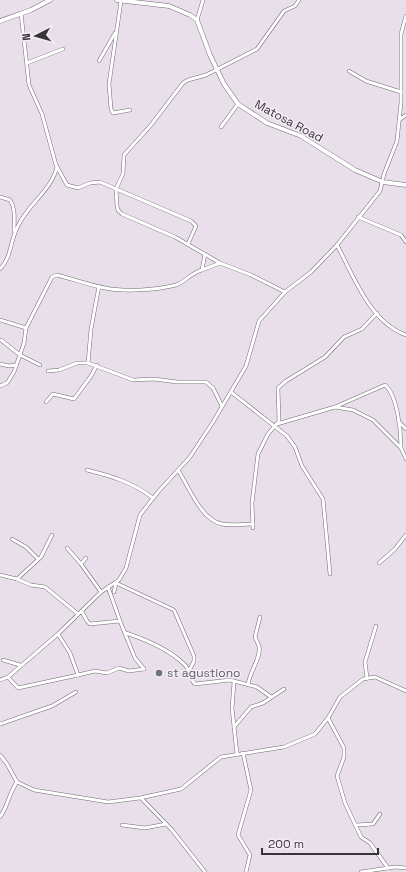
<svg xmlns="http://www.w3.org/2000/svg" width="406" height="872" font-family="'Space Grotesk',sans-serif">
<rect width="100%" height="100%" fill="#e8dfea"/>
<g fill="none" stroke-linecap="round" stroke-linejoin="round">
<defs>
<g id="minor">
<path d="M121 1 109 84 111 109 113 113 130 110"/>
<path d="M21 13 29 85 42 114 56 165 67 185 78 188 90 183 100 182 191 221 196 226 188 244"/>
<path d="M197 20 203 0"/>
<path d="M99 61 115 33"/>
<path d="M27 63 63 49"/>
<path d="M349 71 366 81 401 92"/>
<path d="M399 120 406 115"/>
<path d="M221 127 238 104"/>
<path d="M0 197 10 200C16 209 14 220 14 231"/>
<path d="M358 217 401 235 406 242"/>
<path d="M337 245C354 277 370 322 406 335"/>
<path d="M0 269C12 257 10 240 18 226 28 204 51 191 57 167"/>
<path d="M202 270 220 263"/>
<path d="M285 292 251 275 220 263 175 237 122 214 118 210 117 206 116 189 123 174 124 155 151 125 183 83 188 80 206 75 257 49 284 11 295 6 299 0"/>
<path d="M0 320 26 328"/>
<path d="M1 340 20 355 40 365"/>
<path d="M88 363 91 329 99 286"/>
<path d="M0 364 9 366 16 365"/>
<path d="M48 371 59 370 77 363H88L133 380 154 379 177 382H206L213 388 222 406"/>
<path d="M0 386 7 383 14 372 24 343 26 328 52 277 57 275C73 279 89 285 105 288 125 292 156 290 176 285 185 282 191 273 202 270L205 254"/>
<path d="M231 392 287 436 295 447 302 466 323 499 330 574"/>
<path d="M46 402 53 394 74 399 91 376 97 365"/>
<path d="M335 407 385 385C398 396 401 433 401 448"/>
<path d="M399 422 406 429"/>
<path d="M277 424 335 407 353 410 373 420 401 448 406 459"/>
<path d="M87 470C111 476 132 482 153 498"/>
<path d="M178 470C189 487 201 520 222 524 231 526 243 524 253 524"/>
<path d="M253 528 252 503 258 454 268 434 279 421 278 388 286 381 325 357 344 337 362 329 377 313"/>
<path d="M12 539 26 547 38 559"/>
<path d="M67 548 81 564 101 592"/>
<path d="M379 563 395 549 406 535"/>
<path d="M81 564 86 558"/>
<path d="M0 575 17 579 31 585 45 587 78 614"/>
<path d="M17 579 41 557 52 535"/>
<path d="M108 587 120 621"/>
<path d="M114 592 116 583 174 610 194 656V661L189 671"/>
<path d="M82 612 87 621 90 624 120 621 135 658 144 669"/>
<path d="M126 633C147 640 169 649 185 665 190 670 189 679 195 684L230 680 257 687 271 697"/>
<path d="M3 660 20 665"/>
<path d="M78 675 95 671 107 673 119 668 129 671 144 669"/>
<path d="M8 677 18 688 78 675 70 653 58 634"/>
<path d="M367 678 365 662 376 626"/>
<path d="M0 680 8 677 58 634 101 592 119 580 126 568 140 515 158 492 190 457 213 422 246 366 259 321 285 292 311 272 337 245 380 191 384 174 397 141 401 103V34L406 16"/>
<path d="M234 682 232 708 237 754"/>
<path d="M248 685C249 673 262 656 259 646 258 643 256 640 255 637L260 617"/>
<path d="M328 718 344 748V757L337 776 345 803 361 837 370 843 388 868"/>
<path d="M0 724 52 706 76 692"/>
<path d="M234 727 251 707 263 703 284 689"/>
<path d="M243 753 251 790 238 835 250 855 246 872"/>
<path d="M0 755 7 764 17 782 34 790 108 802 140 798 181 789 221 757 284 747 315 734 328 718 340 697 363 679 375 677 406 691"/>
<path d="M141 798 172 830 205 872"/>
<path d="M0 817C8 806 9 793 17 782"/>
<path d="M122 825 145 828 166 824"/>
<path d="M356 825 373 824 380 814"/>
<path d="M361 872 395 867 406 868"/>
</g>
<g id="tertiary">
<path d="M117 0 169 6 190 15 197 20 210 55 224 84 238 104 267 123 301 136 355 170 383 182 406 185"/>
<path d="M0 21 31 10 50 0"/>
</g>
</defs>
<!-- minor casing -->
<use href="#minor" stroke="#716973" stroke-width="4"/>
<!-- tertiary casing -->
<use href="#tertiary" stroke="#716973" stroke-width="5"/>
<!-- minor -->
<use href="#minor" stroke="#fff" stroke-width="3"/>
<!-- tertiary -->
<use href="#tertiary" stroke="#fff" stroke-width="4"/>
</g>
<!-- markers -->
<circle fill="#6b7280" stroke="#f5ecf7" stroke-width="1.5" cx="159" cy="673" r="4"/>
<g text-anchor="middle" stroke-width="3" stroke-linejoin="round" paint-order="stroke">
<!-- street labels -->
<g font-size="12" fill="#383539" stroke="#f5ecf7">
<text transform="translate(289 121) rotate(28)" y="4">Matosa Road</text>
</g>
<!-- worship labels -->
<g font-size="12" fill="#5b616d" stroke="#f5ecf7" text-anchor="start">
<text x="167" y="677">st agustiono</text>
</g>
</g>
<!-- north arrow -->
<g transform="translate(36 36) rotate(264)" stroke="#f5ecf7" stroke-width="3" paint-order="stroke">
<path d="M0-3L7 15L0 10L-7 15Z" fill="#383539"/>
<text y="-6" font-size="11" font-weight="bold" text-anchor="middle" fill="#383539">N</text>
</g>
<!-- scale -->
<path d="M262 848v6h116v-6" fill="none" stroke="#383539" stroke-width="2"/>
<text x="268" y="848" font-size="12" fill="#383539" stroke="#f5ecf7" stroke-width="3" paint-order="stroke">200 m</text>
</svg>
